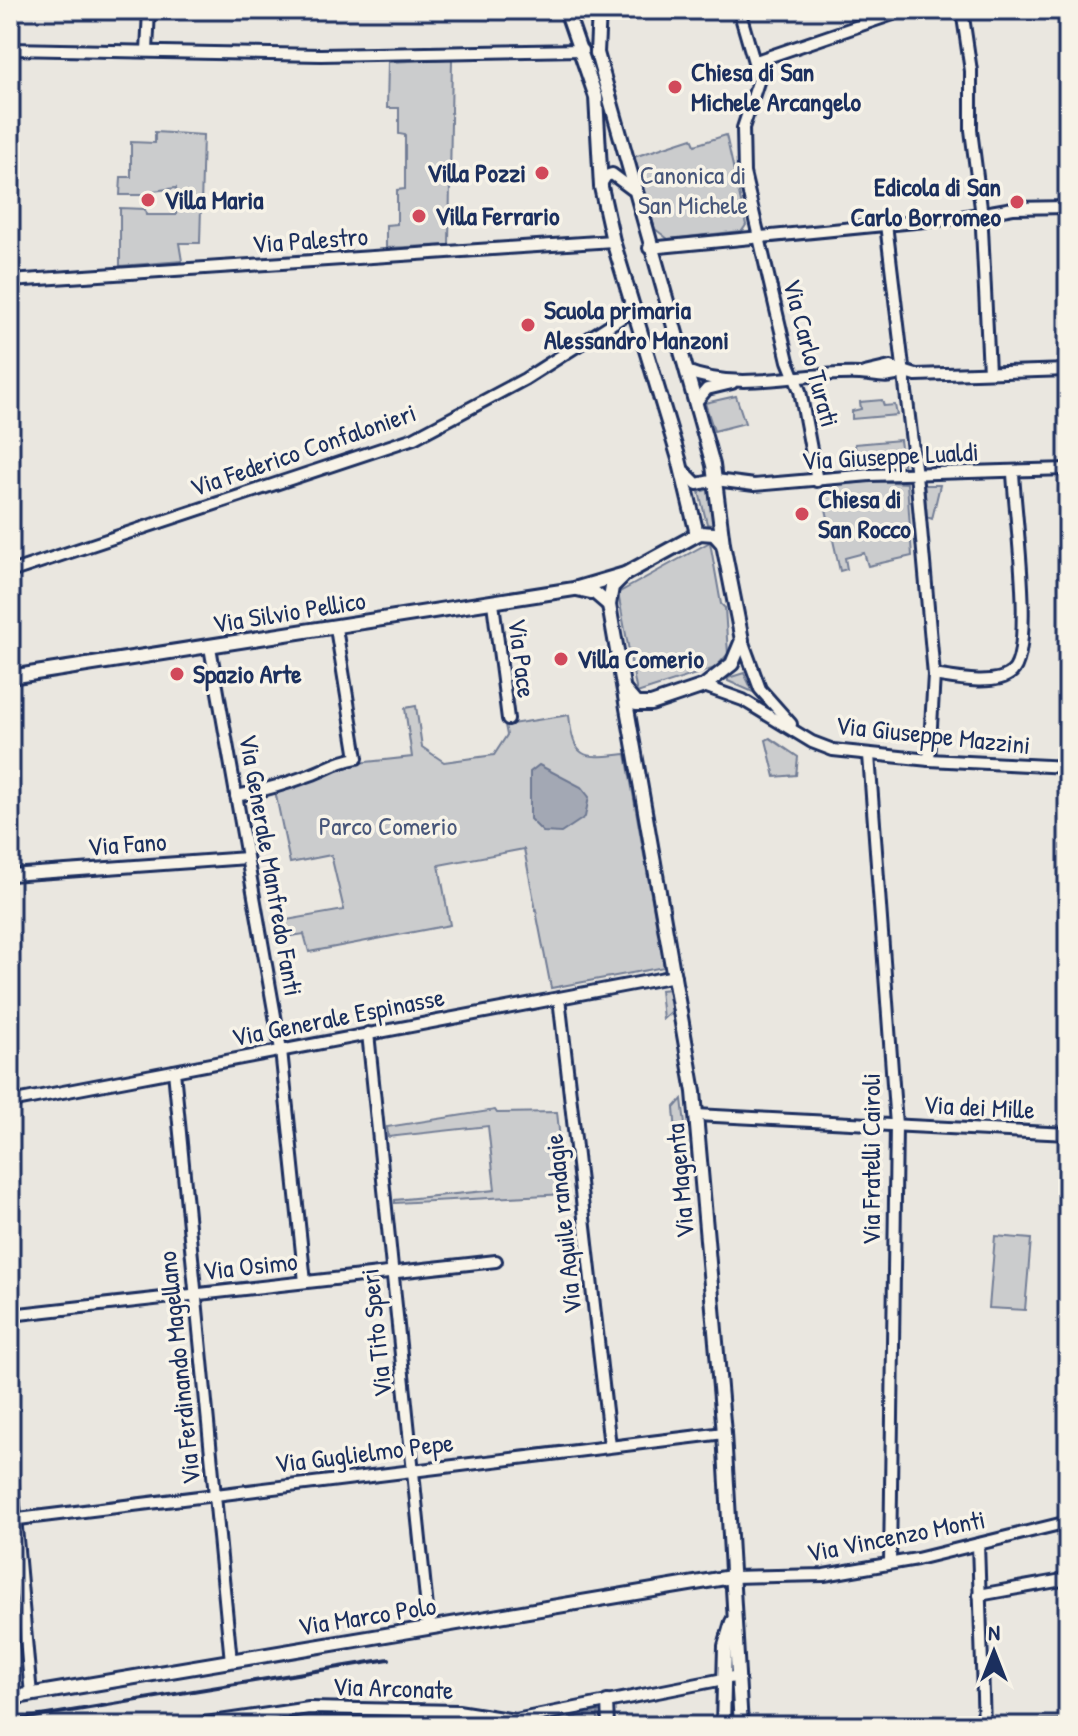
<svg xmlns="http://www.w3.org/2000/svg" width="1078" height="1736" font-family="'Patrick Hand',sans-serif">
<rect width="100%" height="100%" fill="#eae7e0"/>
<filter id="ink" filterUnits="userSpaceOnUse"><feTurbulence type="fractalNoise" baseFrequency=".0125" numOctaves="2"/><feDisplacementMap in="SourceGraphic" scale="16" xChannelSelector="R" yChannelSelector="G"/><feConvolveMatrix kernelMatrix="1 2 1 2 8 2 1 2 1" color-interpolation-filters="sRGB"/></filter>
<g filter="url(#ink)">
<!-- green -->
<g fill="#cbcccd" stroke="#737e96" stroke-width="2">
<path d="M452 59 449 245 386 248V225L397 224V190L405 189V135L399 134V108H387L388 62Z"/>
<path d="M155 132 203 135 200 243H179L182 261 120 266V208L145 209 146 215H176V188L153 191 152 195H120L121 177H131V142L155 143Z"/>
<path d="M726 135 746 225 742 231 668 239 655 229 634 157 692 138 695 145Z"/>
<path d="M736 396 745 423 714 431 705 403Z"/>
<path d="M882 400 884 406 895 405 897 415 852 419V411L861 409 860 402Z"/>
<path d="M900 440 904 470 857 471 855 444Z"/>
<path d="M874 481 907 483 912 556 868 566 864 553 845 558 847 569 840 571 821 487Z"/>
<path d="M924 485H940L932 519 927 517Z"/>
<path d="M710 489 718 528 707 524 699 492Z"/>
<path d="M710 542 721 604 725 608 728 654 715 668 637 693 618 593Z"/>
<path d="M744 673 753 692 728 681V678Z"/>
<path d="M416 706 422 747 444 762 494 755 507 735 505 725 569 715C574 762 584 758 626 754L664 967 551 988 524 849 439 865 450 925 309 952 304 934 278 938 275 922 344 910 331 855 290 863 275 791 357 763 412 757 405 708Z"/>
<path d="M770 738 798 757 796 775 775 777 766 740Z"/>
<path d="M670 989 672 1011 663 1019 660 990Z"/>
<path d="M682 1099 686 1133 676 1134 674 1108Z"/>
<path d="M495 1110 497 1113 557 1112 566 1194 395 1203V1200L495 1190 488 1126 388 1137 387 1127Z"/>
<path d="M995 1236 1031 1239 1025 1310 989 1308Z"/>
<path d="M598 1712V1726H537Z"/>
<path d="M1068 1719V1726H995L994 1720Z"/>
</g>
<!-- water -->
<path fill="#a3a8b4" stroke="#6d7892" stroke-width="2" d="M539 765 581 787 589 797 585 817 561 833 543 832 530 819V772Z"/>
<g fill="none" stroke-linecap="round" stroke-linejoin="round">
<defs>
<g id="minor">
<path d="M739 10 759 79 743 128 744 173 788 361 800 391 817 481"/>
<path d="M962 10 971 71V130L981 208 989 372"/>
<path d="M10 49 321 55 582 50"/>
<path d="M147 51 149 10"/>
<path d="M756 61 905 10"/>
<path d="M601 184 606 176 612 174 632 189"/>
<path d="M886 224 917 484 934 675 929 760"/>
<path d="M649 248 956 218 1013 208 1068 207"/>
<path d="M10 281 613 241"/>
<path d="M686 371C741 393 803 371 860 374 876 375 886 380 902 373"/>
<path d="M864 373 890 367 916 375 1068 370"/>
<path d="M696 402 707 389 732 383"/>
<path d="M685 472 697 484 716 480 754 485 870 475 1068 469"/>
<path d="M10 572 414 438 525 379 635 309"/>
<path d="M493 603 508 719"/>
<path d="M742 640 760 689 791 724"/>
<path d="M210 647 281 1050 305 1282"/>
<path d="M934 675C953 678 996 687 1012 672 1035 652 1014 507 1013 472"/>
<path d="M704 686 743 700 812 742 833 750 929 760 1068 767"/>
<path d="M869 755 896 1125 890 1563"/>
<path d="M236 796C262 791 286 784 310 775 329 768 335 762 357 758L336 628"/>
<path d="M10 875 247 858"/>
<path d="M559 998 610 1446"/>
<path d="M368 1033 429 1628"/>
<path d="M174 1071 231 1661"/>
<path d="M10 1102 675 976"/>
<path d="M696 1115 1068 1134"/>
<path d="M10 1315 496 1261"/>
<path d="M10 1461 31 1695"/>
<path d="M10 1520 724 1433"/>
<path d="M978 1544 984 1726"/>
<path d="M731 1577 824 1575 917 1559 1068 1522"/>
<path d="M979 1595 1068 1579"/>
<path d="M607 1701 608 1726"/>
<path d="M185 1726 309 1708 458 1711 515 1720 739 1676"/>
</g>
<g id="tertiary">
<path d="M566 10 596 97 601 187 613 241 679 459 697 534"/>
<path d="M599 10 597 53 713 465 723 544 742 640 732 664 704 686 651 704H636L625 691"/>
<path d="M625 574 612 587 609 605 694 1092 724 1433 741 1726"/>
<path d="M577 589 595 593 609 605"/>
<path d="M10 677 574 589 625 574 700 533 714 534 723 544"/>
<path d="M10 1698 731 1577"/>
<path d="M723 1726 725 1646 732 1622"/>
</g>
</defs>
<!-- minor casing -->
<use href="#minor" stroke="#1b2f5e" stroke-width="16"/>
<!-- tertiary casing -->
<use href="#tertiary" stroke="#1b2f5e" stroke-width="18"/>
<!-- minor -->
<use href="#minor" stroke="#f7f3e8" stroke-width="10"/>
<!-- tertiary -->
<use href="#tertiary" stroke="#f7f3e8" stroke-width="12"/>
<!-- rail -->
<path stroke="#1b2f5e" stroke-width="4" d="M10 1721 389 1659"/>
</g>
</g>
<!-- markers -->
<g fill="#d1495b" stroke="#f7f3e8" stroke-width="3">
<circle cx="675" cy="87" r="8"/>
<circle cx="542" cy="173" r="8"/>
<circle cx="148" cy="200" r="8"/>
<circle cx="1017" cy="202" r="8"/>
<circle cx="419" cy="216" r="8"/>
<circle cx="528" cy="325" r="8"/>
<circle cx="802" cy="514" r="8"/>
<circle cx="561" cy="659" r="8"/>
<circle cx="177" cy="674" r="8"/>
</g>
<g text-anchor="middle" stroke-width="7" stroke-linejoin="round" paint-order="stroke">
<!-- poi labels -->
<g font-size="26" font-weight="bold" fill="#1b2f5e" stroke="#f7f3e8" text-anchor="start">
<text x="691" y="81">Chiesa di San<tspan x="691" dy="30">Michele Arcangelo</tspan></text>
<text x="526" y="182" text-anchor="end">Villa Pozzi</text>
<text x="1001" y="196" text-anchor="end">Edicola di San<tspan x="1001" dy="30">Carlo Borromeo</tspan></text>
<text x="164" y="209">Villa Maria</text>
<text x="435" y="225">Villa Ferrario</text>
<text x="544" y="319">Scuola primaria<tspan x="544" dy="30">Alessandro Manzoni</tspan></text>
<text x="818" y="508">Chiesa di<tspan x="818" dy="30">San Rocco</tspan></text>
<text x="577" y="668">Villa Comerio</text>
<text x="193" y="683">Spazio Arte</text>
</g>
<!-- park labels -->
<g font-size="26" fill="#47567a" stroke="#f7f3e8">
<text x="693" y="184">Canonica di<tspan x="693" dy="30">San Michele</tspan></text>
<text x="388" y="835">Parco Comerio</text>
</g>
<!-- street labels -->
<g font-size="26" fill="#1b2f5e" stroke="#f7f3e8">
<text transform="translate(310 240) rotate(-4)" y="9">Via Palestro</text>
<text transform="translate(811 353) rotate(75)" y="9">Via Carlo Turati</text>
<text transform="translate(303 450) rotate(-19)" y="9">Via Federico Confalonieri</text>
<text transform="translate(890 456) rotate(-3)" y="9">Via Giuseppe Lualdi</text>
<text transform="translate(289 612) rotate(-9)" y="9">Via Silvio Pellico</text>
<text transform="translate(522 658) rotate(83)" y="9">Via Pace</text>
<text transform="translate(933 735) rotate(6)" y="9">Via Giuseppe Mazzini</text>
<text transform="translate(127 844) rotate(-4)" y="9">Via Fano</text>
<text transform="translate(271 865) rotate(80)" y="9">Via Generale Manfredo Fanti</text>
<text transform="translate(338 1017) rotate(-11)" y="9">Via Generale Espinasse</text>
<text transform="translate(979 1107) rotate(3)" y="9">Via dei Mille</text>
<text transform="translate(871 1159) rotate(-90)" y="9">Via Fratelli Cairoli</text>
<text transform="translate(680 1181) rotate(-95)" y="9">Via Magenta</text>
<text transform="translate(563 1224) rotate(-96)" y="9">Via Aquile randagie</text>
<text transform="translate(250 1266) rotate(-6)" y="9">Via Osimo</text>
<text transform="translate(376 1333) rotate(-96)" y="9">Via Tito Speri</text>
<text transform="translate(179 1368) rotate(-96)" y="9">Via Ferdinando Magellano</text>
<text transform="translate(364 1453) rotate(-7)" y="9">Via Guglielmo Pepe</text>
<text transform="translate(896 1536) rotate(-11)" y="9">Via Vincenzo Monti</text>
<text transform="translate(367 1616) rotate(-9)" y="9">Via Marco Polo</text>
<text transform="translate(393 1688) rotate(2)" y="9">Via Arconate</text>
</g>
</g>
<!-- margin -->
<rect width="1078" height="1736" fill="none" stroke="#f7f3e8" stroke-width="40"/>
<rect x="20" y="20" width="1038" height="1696" fill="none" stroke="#1b2f5e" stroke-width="3" filter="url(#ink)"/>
<!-- north arrow -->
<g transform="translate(994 1652)" stroke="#f7f3e8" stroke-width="6" paint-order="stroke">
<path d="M0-6L14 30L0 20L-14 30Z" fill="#1b2f5e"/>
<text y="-12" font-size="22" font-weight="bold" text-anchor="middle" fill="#1b2f5e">N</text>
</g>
</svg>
